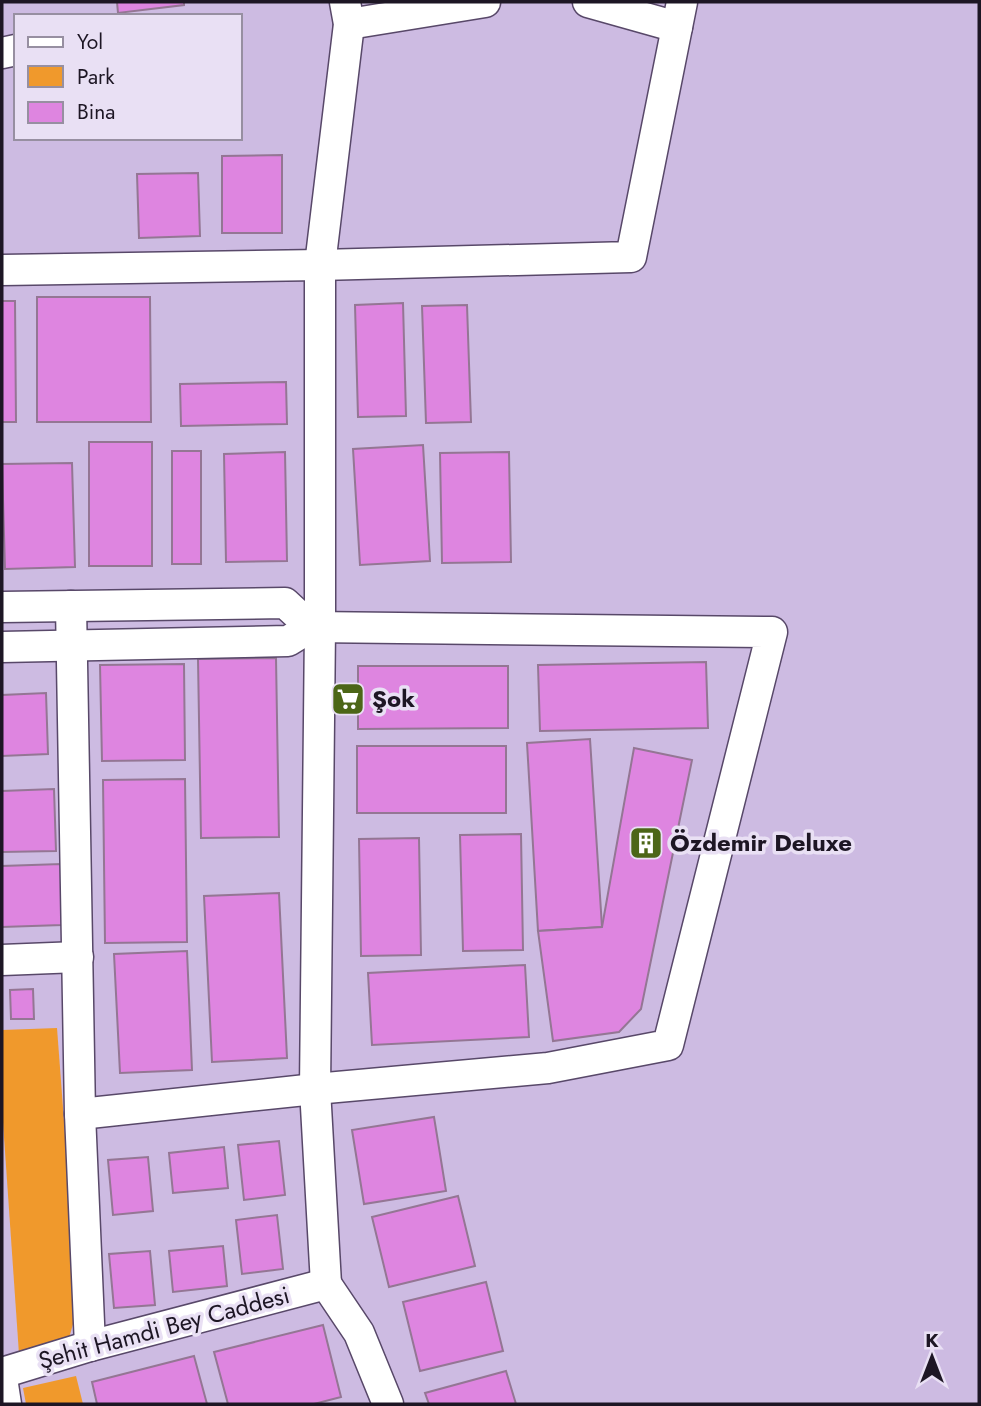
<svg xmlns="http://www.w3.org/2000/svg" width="981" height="1406" font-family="Jost,sans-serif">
<rect width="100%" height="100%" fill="#cdbbe2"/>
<!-- green -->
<g fill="#f0992c">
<path d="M57 1028 78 1307 69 1338 19 1354 2 1108V1030Z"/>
<path d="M76 1376 83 1404H26L23 1388Z"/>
</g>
<!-- building -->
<g fill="#de85e0" stroke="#947694" stroke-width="2">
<path d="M117 2H184V5L118 13Z"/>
<path d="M282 155V233H222V156Z"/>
<path d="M198 173 200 236 139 238 137 174Z"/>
<path d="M37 297H150L151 422H37Z"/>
<path d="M2 301H15L16 422H2Z"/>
<path d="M403 303 406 416 358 417 355 305Z"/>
<path d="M467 305 471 422 426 423 422 306Z"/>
<path d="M286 382 287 424 181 426 180 384Z"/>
<rect x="89" y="442" width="63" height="124"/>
<path d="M423 445 430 561 360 565 353 449Z"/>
<rect x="172" y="451" width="29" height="113"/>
<path d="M285 452 287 561 226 562 224 454Z"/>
<path d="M509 452 511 562 442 563 440 453Z"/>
<path d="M72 463 75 567 5 569 2 464Z"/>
<path d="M276 658 279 837 201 838 198 659Z"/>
<path d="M706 662 708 728 540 731 538 665Z"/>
<path d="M184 664 185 760 102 761 100 665Z"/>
<path d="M358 666H508V728L358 729Z"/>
<path d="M46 693 48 754 2 756V695Z"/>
<path d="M590 739 602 927 538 931 527 743Z"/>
<rect x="357" y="746" width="149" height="67"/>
<path d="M634 748 692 760 641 1009 619 1032 553 1041 538 931 602 927Z"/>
<path d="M185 779 187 942 105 943 103 780Z"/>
<path d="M54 789 56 851 2 852V791Z"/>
<path d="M521 834 523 950 463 951 460 835Z"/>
<path d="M419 838 421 955 361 956 359 839Z"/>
<path d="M61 864 62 925 2 927V866Z"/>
<path d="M279 893 287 1058 212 1062 204 896Z"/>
<path d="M187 951 192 1070 120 1073 114 954Z"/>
<path d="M525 965 529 1037 372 1045 368 973Z"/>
<path d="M33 989 34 1019H11L10 990Z"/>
<path d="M434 1117 446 1191 364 1204 352 1130Z"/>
<path d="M279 1141 285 1195 244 1200 238 1145Z"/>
<path d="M224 1147 228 1188 173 1193 169 1153Z"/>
<path d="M148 1157 153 1211 113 1215 108 1160Z"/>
<path d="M458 1196 475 1266 389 1287 372 1217Z"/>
<path d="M277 1215 283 1269 242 1274 236 1220Z"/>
<path d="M223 1246 227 1286 173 1292 169 1251Z"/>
<path d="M150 1251 155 1305 114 1308 109 1254Z"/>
<path d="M486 1282 503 1351 420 1371 403 1302Z"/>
<path d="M323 1325 341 1397 314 1404H228L214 1352Z"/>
<path d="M194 1356 207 1404H97L92 1382Z"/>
<path d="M506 1371 516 1404H429L425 1393Z"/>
</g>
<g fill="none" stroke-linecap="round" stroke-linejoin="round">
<defs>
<g id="minor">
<path d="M588 2 677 27"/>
<path d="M349 24 485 2"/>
<path d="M2 53 16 50"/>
<path d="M2 270 320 265 631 257 682 2"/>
<path d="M71 606 80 1114 90 1346"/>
<path d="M2 607 285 603 311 627"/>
<path d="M2 647 288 641 311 627 772 632 668 1045 548 1068 315 1089 80 1114"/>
<path d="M2 960 78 957"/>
<path d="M326 1284 315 1089 320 627V265L349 24 345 2"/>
<path d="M326 1284 359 1333 388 1404"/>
<path d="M2 1373 90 1346 326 1284"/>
<path d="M2 1378 6 1404"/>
</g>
</defs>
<!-- minor casing -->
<use href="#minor" stroke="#584869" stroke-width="33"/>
<!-- minor -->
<use href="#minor" stroke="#fff" stroke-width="30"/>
</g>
<!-- icons -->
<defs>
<symbol id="supermarket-square" viewBox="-11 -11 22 22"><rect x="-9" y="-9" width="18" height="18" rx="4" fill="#4c6617" stroke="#e9e0f4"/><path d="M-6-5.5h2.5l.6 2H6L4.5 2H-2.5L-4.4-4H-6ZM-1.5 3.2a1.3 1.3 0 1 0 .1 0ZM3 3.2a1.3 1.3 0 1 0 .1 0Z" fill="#fff"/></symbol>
<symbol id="building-square" viewBox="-11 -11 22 22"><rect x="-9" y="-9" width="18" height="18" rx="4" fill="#4c6617" stroke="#e9e0f4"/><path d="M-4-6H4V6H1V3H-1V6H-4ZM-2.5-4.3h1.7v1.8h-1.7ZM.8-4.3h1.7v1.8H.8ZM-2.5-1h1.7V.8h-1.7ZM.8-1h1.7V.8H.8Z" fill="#fff"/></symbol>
</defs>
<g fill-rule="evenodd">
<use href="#supermarket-square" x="329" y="680" width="38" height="38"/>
<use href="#building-square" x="627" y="824" width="38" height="38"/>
</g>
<g text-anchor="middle" stroke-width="7" stroke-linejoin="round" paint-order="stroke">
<!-- poi labels -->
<g font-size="24" font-weight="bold" fill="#1d1624" stroke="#e9e0f4" text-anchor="start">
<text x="372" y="707">Şok</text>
<text x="670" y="851">Özdemir Deluxe</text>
</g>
<!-- street labels -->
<g font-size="24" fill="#1d1624" stroke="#e9e0f4">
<text transform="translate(164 1328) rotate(-15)" y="8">Şehit Hamdi Bey Caddesi</text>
</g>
</g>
<!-- border -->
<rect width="981" height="1406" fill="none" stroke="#1d1624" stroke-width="7"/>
<!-- legend -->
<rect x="14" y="14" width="228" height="126" fill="#e9e0f4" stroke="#978fa1" stroke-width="2"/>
<rect x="28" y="37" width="35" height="10" fill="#ffffff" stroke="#978fa1" stroke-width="2"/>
<text x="77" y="49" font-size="21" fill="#1d1624">Yol</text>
<rect x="28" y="66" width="35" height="21" fill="#f0992c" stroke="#978fa1" stroke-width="2"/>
<text x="77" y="84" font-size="21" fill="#1d1624">Park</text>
<rect x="28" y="102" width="35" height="21" fill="#de85e0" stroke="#978fa1" stroke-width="2"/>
<text x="77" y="119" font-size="21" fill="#1d1624">Bina</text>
<!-- north arrow -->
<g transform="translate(932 1357)" stroke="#e9e0f4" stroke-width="5" paint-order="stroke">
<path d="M0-5L12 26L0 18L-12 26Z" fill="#1d1624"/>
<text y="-10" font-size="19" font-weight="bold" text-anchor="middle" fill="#1d1624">K</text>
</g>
</svg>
